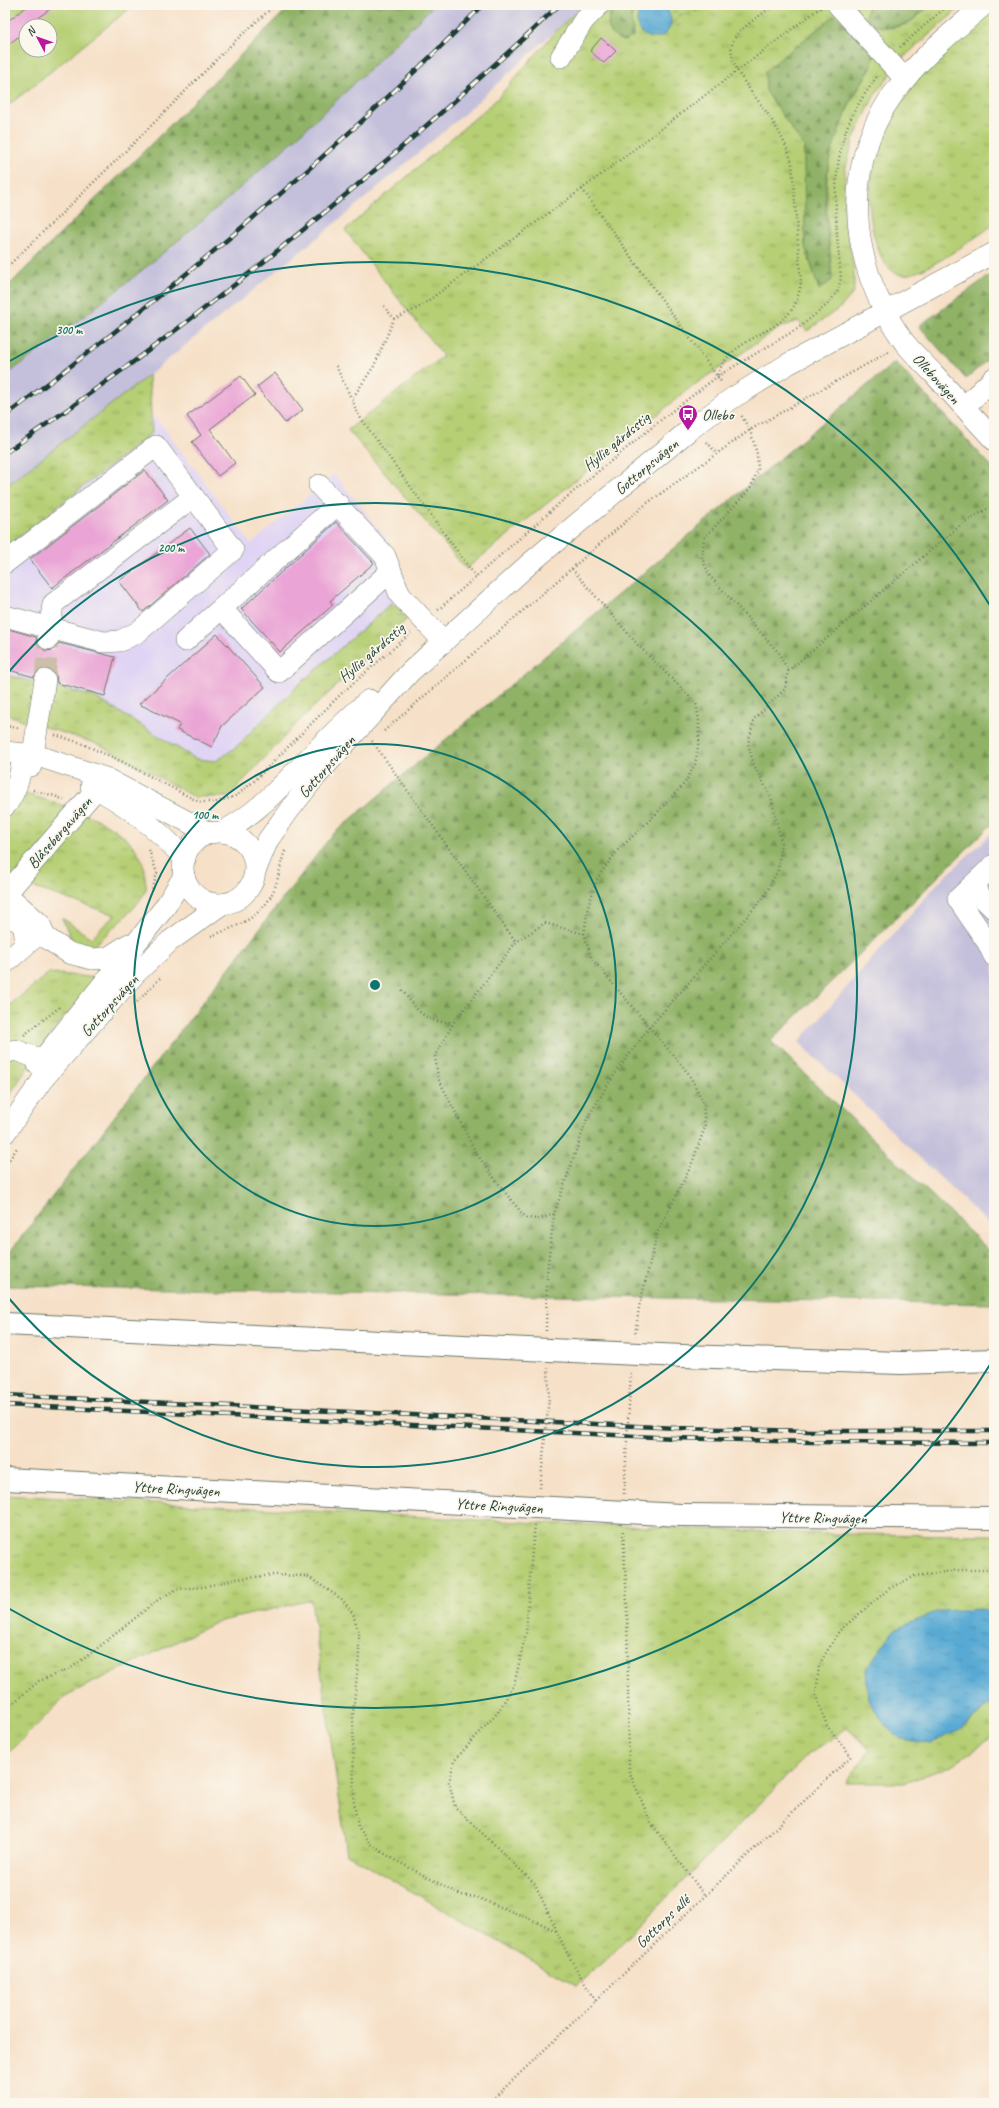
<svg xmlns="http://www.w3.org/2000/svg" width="999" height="2108" font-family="Caveat,sans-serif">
<defs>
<pattern id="grass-tufts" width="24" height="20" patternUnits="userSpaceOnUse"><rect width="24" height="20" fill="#b6cf74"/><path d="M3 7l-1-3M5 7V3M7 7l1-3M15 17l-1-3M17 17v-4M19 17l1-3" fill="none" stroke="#93a960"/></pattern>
<pattern id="forest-firs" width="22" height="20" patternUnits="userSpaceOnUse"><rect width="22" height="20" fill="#90b266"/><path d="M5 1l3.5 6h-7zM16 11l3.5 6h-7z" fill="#759255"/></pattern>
<pattern id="wetland-marsh" width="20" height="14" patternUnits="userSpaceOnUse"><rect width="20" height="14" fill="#b6cf74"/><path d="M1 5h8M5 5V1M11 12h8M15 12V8" fill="none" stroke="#93a960"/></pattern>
<pattern id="water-ripples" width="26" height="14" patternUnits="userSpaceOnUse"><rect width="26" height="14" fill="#59aad4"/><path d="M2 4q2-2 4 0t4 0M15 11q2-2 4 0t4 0" fill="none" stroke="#498cad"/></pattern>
</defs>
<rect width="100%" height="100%" fill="#fbf7ec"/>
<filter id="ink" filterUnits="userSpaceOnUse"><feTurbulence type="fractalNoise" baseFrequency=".025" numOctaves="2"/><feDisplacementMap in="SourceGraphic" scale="8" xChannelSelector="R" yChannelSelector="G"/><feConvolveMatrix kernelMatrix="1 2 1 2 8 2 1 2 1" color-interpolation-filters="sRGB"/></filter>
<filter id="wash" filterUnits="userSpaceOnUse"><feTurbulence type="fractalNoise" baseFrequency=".012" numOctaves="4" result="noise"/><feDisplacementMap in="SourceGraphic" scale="16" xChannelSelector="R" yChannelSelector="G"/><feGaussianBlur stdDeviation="0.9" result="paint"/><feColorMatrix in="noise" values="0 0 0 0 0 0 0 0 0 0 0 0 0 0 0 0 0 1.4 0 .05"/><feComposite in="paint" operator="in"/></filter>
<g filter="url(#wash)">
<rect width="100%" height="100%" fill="#f6e0c7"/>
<!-- built -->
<path fill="#e0d4f4" d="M144 409 160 423 251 544 334 474 387 539 403 572 410 594 218 769 5 692V512Z"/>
<!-- industrial -->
<g fill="#c4c0db">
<path d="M434 5H583L463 115 345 215 149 375 5 487V376L116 292 228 198 337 100Z"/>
<path d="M994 831V1229L799 1042 936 885Z"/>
</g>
<!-- grass -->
<g fill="url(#grass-tufts)" stroke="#6a8654" fill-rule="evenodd">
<path d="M583 5H613L608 17 633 30C629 19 630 13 639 5H647L641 9H667L661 5 709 7 719 5H868L866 17 876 26 891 28 908 24 931 5H963L904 57 875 94 853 141 845 171 844 213 854 271V292L841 307 807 331 798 321 779 328 691 387 466 569 348 430 443 356 345 230 496 100 557 30ZM872 66C854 95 831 135 828 169 824 206 830 243 832 280L819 289 805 246 804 147Z"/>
<path d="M994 10V225C973 238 928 273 905 275 875 277 867 209 870 188 872 170 880 133 889 118 915 74 956 42 994 10Z"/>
<path d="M149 375 152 433 5 548V487Z"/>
<path d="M392 603 409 617 300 720 228 797H194L100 745 5 714V675L93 696 196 759 216 761 235 748 295 688Z"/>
<path d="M5 789C48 800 145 822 145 877 145 880 147 886 146 889 141 906 105 935 92 947L73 943 62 918 91 938 115 915 5 878Z"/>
<path d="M49 973 98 978 54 1030 5 1101V1009Z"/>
<path d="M5 1495 520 1522 827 1534 994 1535V1614L981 1609 961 1730 994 1700V1736L950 1766 905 1783H845L870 1750 847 1728 809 1754 604 1961 576 1986 347 1854 311 1600 217 1622 67 1695 5 1757Z"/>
</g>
<!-- forest -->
<g fill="url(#forest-firs)" stroke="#58784d">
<path d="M291 5H434C402 37 370 69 337 100 232 199 121 291 5 376V289Z"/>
<path d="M613 5H639C627 16 633 23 633 37L624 41C605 35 606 21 613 5Z"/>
<path d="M868 5H931C910 22 905 29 876 26L866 17Z"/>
<path d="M835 15 875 55C870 75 854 90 847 109 840 128 832 147 828 167 821 203 830 243 832 280L819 290 805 246 804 147 766 91 765 71Z"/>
<path d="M994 272V354L966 379 919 326Z"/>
<path d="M895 362 994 469V822L771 1041 994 1255V1304L5 1286V1258L332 835Z"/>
</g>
<!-- wetland -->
<path fill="url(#wetland-marsh)" stroke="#6a8654" d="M661 5H705L709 7 680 15 670 26C670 16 670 11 661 5Z"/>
<!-- green -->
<path fill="#b6cf74" stroke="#6a8654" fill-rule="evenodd" d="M5 5H134L5 108ZM26 26H50V50H26Z"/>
<!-- water -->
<g fill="url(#water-ripples)" stroke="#3c7484">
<circle cx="654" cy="21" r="17"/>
<path d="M981 1609 994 1614V1700L960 1730 930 1744 901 1739 885 1725 868 1699 866 1669 894 1630 938 1611Z"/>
</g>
<g id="blocks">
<!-- building -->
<g fill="#eaa4d5">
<path d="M29 5H56L26 26V31L5 47V23Z"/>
<path d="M601 38 616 51 604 63 590 51Z"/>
<path d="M275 373 303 410 285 423 257 387Z"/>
<path d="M241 376 255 395 210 429 235 463 218 476 192 442 201 435 187 416Z"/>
<path d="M145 470 168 500 52 588 30 559Z"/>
<path d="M336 522 374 563 330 601 333 605 280 652 241 609Z"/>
<path d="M190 528 210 554 143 612 119 581Z"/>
<path d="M5 628 36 637 37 644 46 651 53 650 59 643 115 657 105 696 57 683 56 675 47 668 40 669 34 677 5 669Z"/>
<path d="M217 634 265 687 222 726 212 747 177 730 180 724 139 704Z"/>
</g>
</g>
</g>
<g filter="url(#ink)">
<use href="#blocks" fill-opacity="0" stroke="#6a7667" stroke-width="1"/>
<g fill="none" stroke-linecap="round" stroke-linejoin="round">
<!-- minor-tunnel -->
<path stroke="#cbbfaa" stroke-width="21" stroke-dasharray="21 10" stroke-linecap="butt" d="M45 680 48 639"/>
<defs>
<g id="minor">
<path d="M838 5 905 79"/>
<path d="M984 5C957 28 928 51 905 79 838 157 846 261 904 342 913 353 923 363 933 373 953 395 974 418 994 440"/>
<path d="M561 57 584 20 599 5"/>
<path d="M964 407 994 378"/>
<path d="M319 485 385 556 400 595 444 642"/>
<path d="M5 563 156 446 233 550 138 632 120 641 103 642 5 616"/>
<path d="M222 609 279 672 391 571"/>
<path d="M48 639 53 604 193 497"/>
<path d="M185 641 338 504"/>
<path d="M5 752 35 755 105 778 209 833"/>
<path d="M31 766 45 680"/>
<path d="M91 786C127 804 157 828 185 859"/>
<path d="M5 806C18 791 20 772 24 754"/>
<path d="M222 832C257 813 273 794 301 766 323 743 345 721 369 700"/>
<circle cx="219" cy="868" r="36"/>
<path d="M994 865 958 899 988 943 994 956"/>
<path d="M256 869 268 840 290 809 316 776 410 672 529 564 688 431 731 399 788 364 994 253"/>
<path d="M971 887 994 909"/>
<path d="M5 893 40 924 45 937"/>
<path d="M5 895 105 779"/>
<path d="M5 919C20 917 25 925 25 939"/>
<path d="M5 963 35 937H45L69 953 92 959 107 958 129 944"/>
<path d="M5 1053 15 1050 54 1064"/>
<path d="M38 1065 165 907 184 876"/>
<path d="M5 1133 43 1079 136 973 170 941 222 904"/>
</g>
<g id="highway">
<path d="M5 1324 505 1348"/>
<path d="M683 1356 901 1363 994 1360"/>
<path d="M5 1479 499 1505"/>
<path d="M680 1515 994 1518"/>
</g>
</defs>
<!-- minor casing -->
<use href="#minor" stroke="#6a7667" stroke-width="22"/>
<!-- highway casing -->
<use href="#highway" stroke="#6a7667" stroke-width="24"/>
<!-- path -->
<g stroke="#6a7667" stroke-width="2.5" stroke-dasharray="1 3" stroke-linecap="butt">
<path d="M5 9 11 5"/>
<path d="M900 47 948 5"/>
<path d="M582 189 722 383"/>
<path d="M5 269 136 141 235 41 275 5"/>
<path d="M384 306 394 319"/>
<path d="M336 366 351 398"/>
<path d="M718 375C726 342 771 336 790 312 797 304 799 293 801 283L792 163C787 146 779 131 769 116 757 96 722 63 734 39 740 28 764 13 774 5"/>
<path d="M707 442 717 454"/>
<path d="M572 569 638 645 696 703 699 721V741L695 764 685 783 655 815 617 851 598 877 588 907 584 934 592 959 689 1074 703 1102 705 1127 691 1166 658 1231 639 1307 635 1336"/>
<path d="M476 577 357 413 352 399 374 366 394 319 418 308 582 189 821 7"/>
<path d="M438 610 561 502 667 415 718 376 797 329 827 305 838 291 841 278C836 225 829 170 850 120 857 104 868 90 877 76"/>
<path d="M788 671 963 523 994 505"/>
<path d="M5 726 18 728"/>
<path d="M384 731 646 504 750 430 890 351"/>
<path d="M55 735 78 742 123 762 199 802H216L236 796 253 782 342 693 411 633"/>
<path d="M372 741 516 942"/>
<path d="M33 790 55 796 64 800"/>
<path d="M149 850 157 873 152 891"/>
<path d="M211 936C240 925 265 917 276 884 280 873 281 859 286 849"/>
<path d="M402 990C417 1010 425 1024 453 1022"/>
<path d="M137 1002 160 978"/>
<path d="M24 1035 61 1006"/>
<path d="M5 1166 17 1148"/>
<path d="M554 1214 540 1219 526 1218 507 1195 476 1153 438 1078 435 1056 454 1022 516 942 545 923 584 934"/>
<path d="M546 1331 547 1272 554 1214 587 1119 612 1078 649 1028 764 897 778 870 781 841 771 797 754 765 748 744 754 719 785 689 788 671 779 653 709 575 702 558 704 538 750 489 758 470 757 454 750 430 741 415"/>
<path d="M540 1488 549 1398 548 1368"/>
<path d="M624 1494 631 1371"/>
<path d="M535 1525 532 1549 526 1633 514 1685 498 1712 454 1761 449 1782 455 1807 535 1884 566 1951 595 2001"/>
<path d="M623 1531 627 1604 629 1771 651 1823 705 1896"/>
<path d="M5 1710 39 1681 71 1668 94 1651 159 1599 177 1589 203 1587 236 1579 274 1575 307 1576 343 1600 353 1614 359 1633V1656L353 1712 354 1803 358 1827 373 1846 393 1859 461 1895 476 1897 540 1923 558 1932"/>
<path d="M489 2103 851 1756 827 1726 816 1695 819 1665 839 1631 890 1588 915 1576 959 1570H994"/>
</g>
<!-- minor -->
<use href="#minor" stroke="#fff" stroke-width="21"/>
<!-- highway -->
<use href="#highway" stroke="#fff" stroke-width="22"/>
<defs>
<g id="rail">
<path d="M5 416C174 290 334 154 483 5"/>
<path d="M5 453C201 319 387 168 559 5"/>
<path d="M5 1395 677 1428 811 1431H994"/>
<path d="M5 1405 675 1438 811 1442 994 1443"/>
</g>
</defs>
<!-- rail casing -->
<use href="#rail" stroke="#1f3d34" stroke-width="4.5"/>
<!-- rail -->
<use href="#rail" stroke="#fbf7ec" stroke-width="3" stroke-dasharray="9" stroke-linecap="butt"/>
<defs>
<g id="highway-bridge">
<path d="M505 1348 683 1356"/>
<path d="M499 1505 680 1515"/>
</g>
</defs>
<!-- highway-bridge casing -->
<use href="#highway-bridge" stroke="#6a7667" stroke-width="24" stroke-linecap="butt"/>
<!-- highway-bridge -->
<use href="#highway-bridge" stroke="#fff" stroke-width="22"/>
</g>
</g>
<!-- distance rings -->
<g fill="none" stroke="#0f766e" stroke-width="2">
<circle cx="375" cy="985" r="241"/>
<path d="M6 675A482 482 0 1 1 6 1295"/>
<path d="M991 1363A723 723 0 0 1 8 1608M8 362A723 723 0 0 1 991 607"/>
</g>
<!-- icons -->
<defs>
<symbol id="bus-pin" viewBox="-11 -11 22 30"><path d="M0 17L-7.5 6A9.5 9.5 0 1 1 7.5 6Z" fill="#b5179e" stroke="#fbf7ec"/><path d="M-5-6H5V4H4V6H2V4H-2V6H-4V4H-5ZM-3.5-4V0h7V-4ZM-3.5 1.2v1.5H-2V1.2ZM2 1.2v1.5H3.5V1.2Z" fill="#fff"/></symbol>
</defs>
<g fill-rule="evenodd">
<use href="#bus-pin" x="677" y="403" width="22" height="30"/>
</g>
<g text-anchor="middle" stroke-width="3.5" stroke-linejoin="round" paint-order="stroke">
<!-- street labels -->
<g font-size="16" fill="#1f3d34" stroke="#fbf7ec">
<text transform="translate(937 378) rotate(48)" y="6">Ollebovägen</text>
<text transform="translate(616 441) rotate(-40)" y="6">Hyllie gårdsstig</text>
<text transform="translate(646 466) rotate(-40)" y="6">Gottorpsvägen</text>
<text transform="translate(371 652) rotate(-41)" y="6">Hyllie gårdsstig</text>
<text transform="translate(326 766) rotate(-49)" y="6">Gottorpsvägen</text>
<text transform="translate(59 832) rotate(-49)" y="6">Blåsebergavägen</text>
<text transform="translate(109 1005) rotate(-48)" y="6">Gottorpsvägen</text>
<text transform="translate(176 1488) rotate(3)" y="6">Yttre Ringvägen</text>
<text transform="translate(499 1505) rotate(3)" y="6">Yttre Ringvägen</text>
<text transform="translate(823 1517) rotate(1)" y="6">Yttre Ringvägen</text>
<text transform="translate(662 1921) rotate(-44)" y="6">Gottorps allé</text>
</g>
<!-- poi labels -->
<g font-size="16" fill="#1f3d34" stroke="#fbf7ec" text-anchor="start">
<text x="702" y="420">Ollebo</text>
</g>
</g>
<circle cx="375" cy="985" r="6" fill="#0f766e" stroke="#fbf7ec" stroke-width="2"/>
<g font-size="12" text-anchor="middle" font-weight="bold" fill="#0f766e" stroke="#fbf7ec" stroke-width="3.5" stroke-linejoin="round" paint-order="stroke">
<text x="69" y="334">300 m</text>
<text x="171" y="552">200 m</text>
<text x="205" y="819">100 m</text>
</g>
<!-- margin -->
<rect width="999" height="2108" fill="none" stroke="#fbf7ec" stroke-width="20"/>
<!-- north arrow -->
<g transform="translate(38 38) rotate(311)"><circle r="19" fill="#fbf7ec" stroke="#a3ada2"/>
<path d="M0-3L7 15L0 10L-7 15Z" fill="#b5179e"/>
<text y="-6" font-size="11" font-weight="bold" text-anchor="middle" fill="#1f3d34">N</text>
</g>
</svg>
